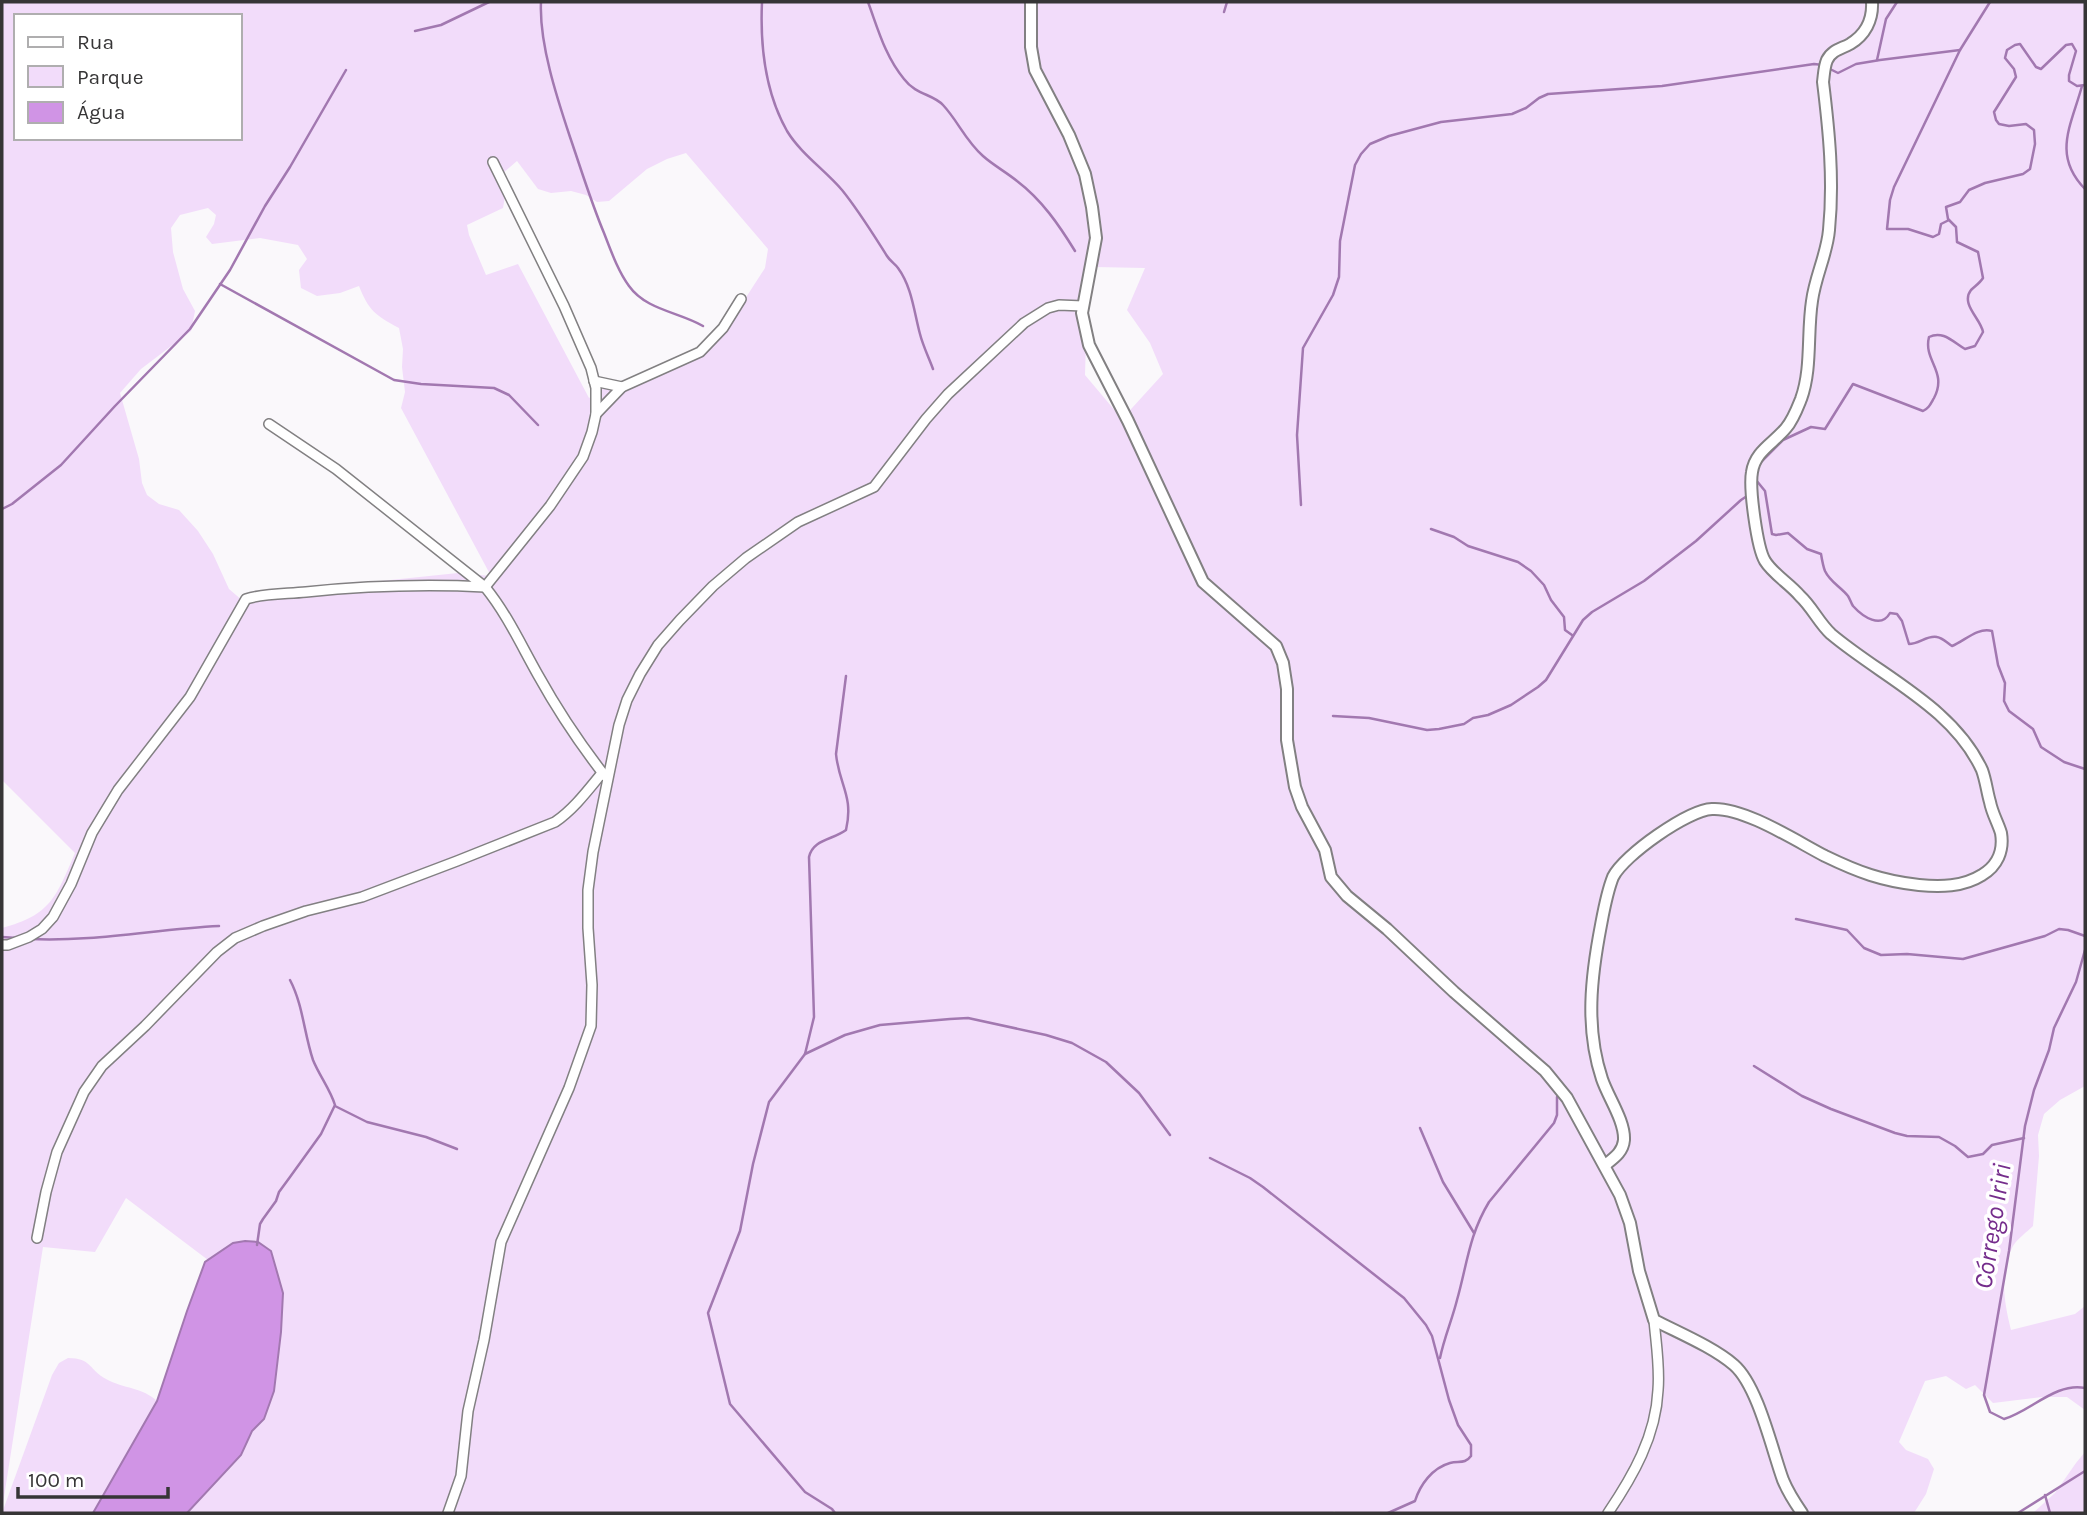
<svg xmlns="http://www.w3.org/2000/svg" width="2087" height="1515" font-family="Karla,sans-serif">
<rect width="100%" height="100%" fill="#faf8fb"/>
<!-- green -->
<g fill="#f2dcfa" fill-rule="evenodd">
<path d="M2 2H2085V1086L2060 1100 2044 1114 2038 1135 2039 1156 2033 1226C2027 1232 2017 1239 2013 1246 1999 1272 2004 1302 2011 1330L2075 1314 2085 1306V1410L2067 1397H2042L1993 1403 1975 1385 1966 1389 1946 1376 1925 1381 1899 1442 1906 1450 1928 1459 1934 1469 1926 1494 1914 1513H1335V1511L1330 1513H502L499 1511 498 1513H187L241 1455 252 1431 264 1419 274 1391 281 1332 258 1242C233 1241 228 1247 208 1260L126 1198 95 1252 43 1247 2 1510V928C51 915 56 897 75 853L2 780ZM16 16H240V138H16ZM686 153 768 249 765 268 721 336 686 358 603 389 589 398 518 264 486 275 469 235 467 225 503 208 506 190 503 173 517 161 538 189 551 193 571 191 586 195 597 202 609 201 647 169 667 159ZM208 208 216 215 214 224 206 237 212 244 260 238 298 245 307 259 299 270 301 288 317 296 340 293 359 286C369 311 375 315 399 328L403 349 402 367 405 392 401 408 491 576 458 573 323 587 243 601 229 589 213 554 198 531 179 510 159 504 147 495 142 483 139 459 120 393 141 369 191 331 195 311 183 289 173 252 171 228 180 215ZM1095 267 1145 268 1127 310 1150 343 1163 374 1122 419 1085 375 1086 340 1080 302Z"/>
<path d="M68 1358C92 1358 89 1370 106 1379 124 1389 142 1387 157 1401L93 1513H2L52 1375 59 1363Z"/>
<path d="M2085 1452V1513H2033L2055 1493 2076 1463Z"/>
</g>
<!-- water -->
<path fill="#d094e5" stroke="#a278b0" stroke-width="2" d="M245 1241 258 1242 271 1251 283 1293 281 1332 274 1391 264 1419 252 1431 241 1455 187 1513H93L157 1401 187 1311 205 1262 233 1243Z"/>
<g fill="none" stroke-linecap="round" stroke-linejoin="round">
<!-- stream -->
<g stroke="#a278b0" stroke-width="2.5">
<path d="M541 2C539 43 557 98 570 137 581 169 591 202 604 233 611 251 618 271 629 286 646 310 679 312 703 326"/>
<path d="M762 2C760 46 765 92 787 131 801 154 825 170 842 190 859 211 873 234 887 256 890 261 895 264 898 268 912 287 914 312 920 334 923 346 929 358 933 369"/>
<path d="M868 2C878 29 885 56 904 79 916 95 933 94 943 105 958 121 965 140 983 156 993 165 1006 172 1017 181 1042 200 1059 225 1075 251"/>
<path d="M1224 12 1227 2"/>
<path d="M415 31 441 25 489 2"/>
<path d="M1877 60 1886 19 1897 2"/>
<path d="M1828 68 1838 73 1856 64 1880 60 1960 50"/>
<path d="M2082 86C2071 126 2052 155 2085 189"/>
<path d="M1949 220 1941 224 1939 234 1933 237 1908 229H1887L1890 200 1894 187 1960 50 1990 2"/>
<path d="M220 284 394 380 421 384 494 388 509 395 538 425"/>
<path d="M1759 464 1783 440 1811 427 1825 429 1853 384 1923 411C1929 408 1930 405 1934 398 1948 371 1923 361 1929 337 1943 330 1953 342 1965 349L1975 346 1983 332C1981 319 1960 304 1971 290 1975 286 1980 283 1983 278L1978 252 1957 242 1956 227 1948 219 1946 207 1960 202 1969 190 1985 183 2023 174 2030 169 2035 144 2034 130 2026 124 2009 126 1999 124 1996 120 1994 112 2016 77 2014 69 2005 58 2007 50 2015 45 2020 44 2036 67 2041 69 2066 45 2072 44 2076 51 2069 75V81L2077 86 2085 85"/>
<path d="M1756 480 1765 491 1772 534 1776 535 1788 533 1807 549 1821 554C1822 560 1823 566 1825 571 1830 582 1841 587 1848 596 1850 599 1851 603 1853 606 1863 617 1881 629 1890 613L1897 614 1902 621 1909 644C1919 644 1927 635 1937 637 1943 638 1947 643 1952 646 1965 641 1977 627 1992 631L1998 665 2005 683 2004 701 2009 711 2033 729 2041 747 2064 762 2085 769"/>
<path d="M1301 505 1297 435 1303 348 1333 295 1339 277 1340 241 1355 165 1361 154 1370 144 1389 136 1441 122 1512 114 1526 108 1539 98 1548 94 1662 86 1814 64 1823 65"/>
<path d="M2 509 12 504 61 465 115 406 190 329 230 270 265 206 290 167 346 70"/>
<path d="M1431 529 1454 537 1468 546 1518 562 1531 571 1544 585 1551 600 1564 617 1565 630 1572 635"/>
<path d="M1333 716 1369 718 1427 730 1439 729 1464 724 1473 718 1488 715 1511 705 1538 687 1546 680 1583 620 1592 612 1644 581 1696 541 1741 500 1750 494"/>
<path d="M1796 919 1847 930 1864 948 1881 955 1907 954 1963 959 2045 936 2059 929 2068 930 2085 936"/>
<path d="M2 937 17 938"/>
<path d="M30 939C94 942 156 929 219 926"/>
<path d="M2085 950 2076 982 2054 1028 2049 1050 2034 1090 2025 1126 2009 1251 1984 1395 1990 1412 2004 1419C2031 1411 2056 1382 2085 1388"/>
<path d="M805 1054 845 1035 880 1025 950 1019 968 1018 1046 1035 1072 1043 1106 1062 1139 1093 1170 1135"/>
<path d="M1754 1066 1802 1096 1831 1109 1895 1133 1907 1136 1939 1137 1955 1146 1968 1157 1983 1154 1992 1145 2024 1138"/>
<path d="M335 1106 367 1122 426 1137 457 1149"/>
<path d="M1420 1128 1443 1182 1474 1233"/>
<path d="M1210 1158 1250 1178 1263 1187 1404 1298 1426 1325 1432 1336 1449 1400 1458 1425 1471 1445V1456C1465 1464 1460 1461 1450 1463 1432 1468 1420 1485 1415 1501L1388 1513"/>
<path d="M257 1245 260 1224 263 1219 276 1201 279 1192 290 1177 321 1134 335 1105C330 1089 319 1075 313 1060 304 1033 303 1005 290 980"/>
<path d="M1440 1358C1444 1338 1452 1320 1457 1300 1467 1265 1469 1235 1489 1202L1554 1123 1557 1115V1097"/>
<path d="M2045 1495 2050 1513"/>
<path d="M835 1513 832 1509 805 1492 730 1404 708 1313 740 1231 753 1164 769 1102 805 1054 814 1017 809 857C813 839 833 840 846 830 854 796 839 785 836 754L846 676"/>
<path d="M2018 1513 2085 1471"/>
</g>
<defs>
<g id="minor">
<path d="M594 381 622 387"/>
<path d="M596 414 622 387 700 352 723 328 741 299"/>
<path d="M269 424 336 469 485 587C507 614 521 645 538 675 558 711 580 744 605 776"/>
<path d="M2 945H8L29 937 42 929 53 917 71 884 92 833 118 790 190 697 246 599C265 593 286 594 306 592 365 586 425 584 485 587L550 506 583 457 592 432 596 414V388L591 368 564 306 493 162"/>
<path d="M37 1238 46 1192 57 1152 84 1092 102 1066 145 1026 217 952 235 938 263 926 306 911 362 897 457 861 555 822C574 809 588 790 602 773"/>
<path d="M448 1513 461 1476 468 1411 484 1340 501 1242 569 1088 591 1026 592 985 588 928V890L593 852 619 725 627 700 640 674 658 645 680 620 713 586 746 558 798 522 874 487 926 419 948 394 1024 323 1048 308 1059 305 1083 306"/>
<path d="M1608 1513C1633 1476 1656 1436 1658 1390 1660 1367 1656 1343 1654 1320"/>
</g>
<g id="tertiary">
<path d="M1031 2V47L1035 70 1069 135 1085 174 1092 207 1096 238 1082 313 1089 345 1128 421 1203 582 1276 646 1283 663 1287 689V740L1295 787 1302 807 1325 850 1331 877 1347 896 1387 929 1454 992 1545 1071 1567 1098 1620 1195 1630 1223 1639 1271 1654 1320C1679 1333 1713 1347 1734 1365 1758 1386 1772 1450 1783 1480 1788 1492 1795 1503 1802 1513"/>
<path d="M1605 1165C1614 1158 1623 1152 1624 1140 1625 1121 1608 1097 1602 1079 1585 1028 1591 977 1601 925 1604 909 1607 892 1613 877 1624 855 1688 810 1712 809 1744 807 1796 841 1825 856 1858 872 1882 881 1919 885 1940 887 1963 887 1982 875 1997 866 2004 851 2001 833 1998 823 1992 813 1990 802 1987 792 1986 781 1982 770 1953 707 1882 677 1831 634 1819 623 1812 607 1800 596 1790 584 1773 574 1765 561 1757 548 1749 488 1752 472 1755 451 1774 443 1786 428 1793 420 1797 409 1801 399 1812 369 1807 333 1812 301 1815 277 1827 254 1829 230 1834 180 1829 131 1823 82 1824 75 1824 67 1827 60 1832 50 1841 49 1850 44 1865 35 1873 20 1872 2"/>
</g>
</defs>
<!-- minor casing -->
<use href="#minor" stroke="#828082" stroke-width="12"/>
<!-- tertiary casing -->
<use href="#tertiary" stroke="#828082" stroke-width="14"/>
<!-- minor -->
<use href="#minor" stroke="#fff" stroke-width="9"/>
<!-- tertiary -->
<use href="#tertiary" stroke="#fff" stroke-width="10"/>
</g>
<g text-anchor="middle" stroke-width="7" stroke-linejoin="round" paint-order="stroke">
<!-- water labels -->
<g font-size="26" font-style="italic" fill="#752d8c" stroke="#fff">
<text transform="translate(1992 1226) rotate(-81)" y="9">Córrego Iriri</text>
</g>
</g>
<!-- border -->
<rect width="2087" height="1515" fill="none" stroke="#363536" stroke-width="7"/>
<!-- legend -->
<rect x="14" y="14" width="228" height="126" fill="#ffffff" stroke="#afaeaf" stroke-width="2"/>
<rect x="28" y="37" width="35" height="10" fill="#ffffff" stroke="#afaeaf" stroke-width="2"/>
<text x="77" y="49" font-size="21" fill="#363536">Rua</text>
<rect x="28" y="66" width="35" height="21" fill="#f2dcfa" stroke="#afaeaf" stroke-width="2"/>
<text x="77" y="84" font-size="21" fill="#363536">Parque</text>
<rect x="28" y="102" width="35" height="21" fill="#d094e5" stroke="#afaeaf" stroke-width="2"/>
<text x="77" y="119" font-size="21" fill="#363536">Água</text>
<!-- scale -->
<path d="M18 1487v10h150v-10" fill="none" stroke="#363536" stroke-width="3.5"/>
<text x="28" y="1487" font-size="21" fill="#363536" stroke="#ffffff" stroke-width="5" paint-order="stroke">100 m</text>
</svg>
